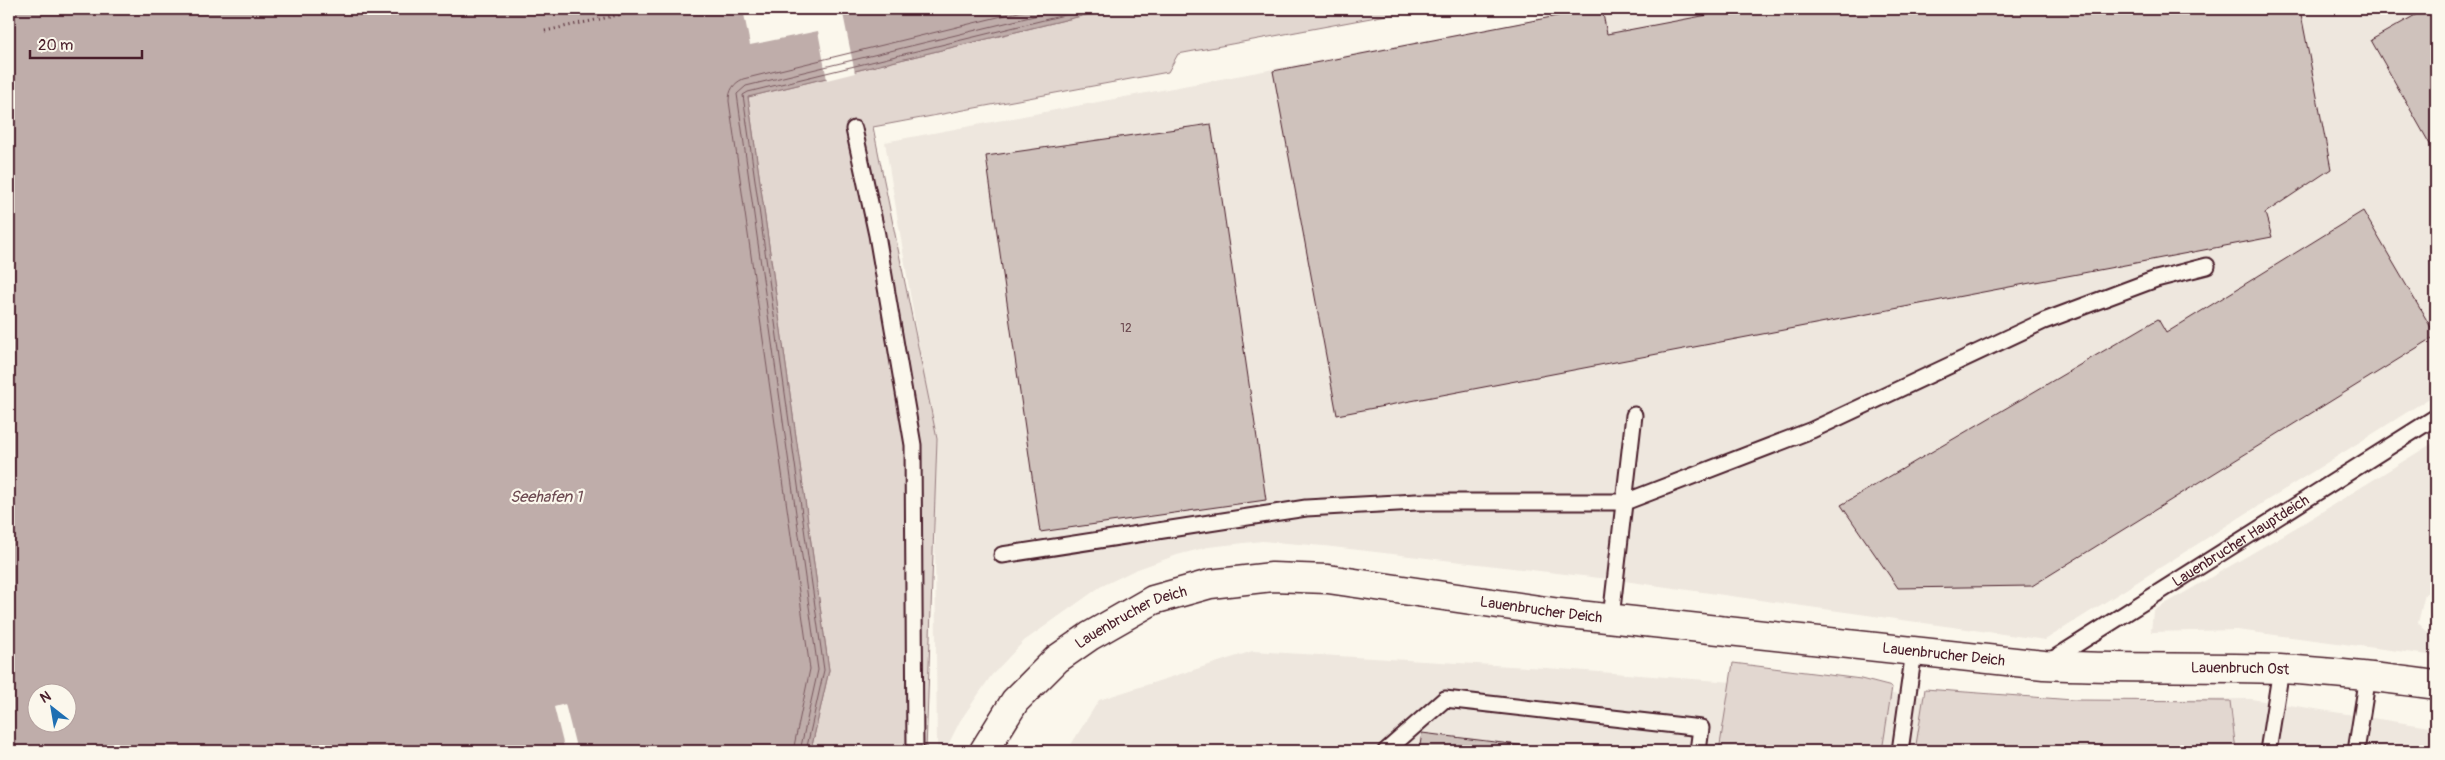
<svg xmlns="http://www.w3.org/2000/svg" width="2445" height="760" font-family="Pangolin,sans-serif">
<rect width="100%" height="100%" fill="#fbf7ec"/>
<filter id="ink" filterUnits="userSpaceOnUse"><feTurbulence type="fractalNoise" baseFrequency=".02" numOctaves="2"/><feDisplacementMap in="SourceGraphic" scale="10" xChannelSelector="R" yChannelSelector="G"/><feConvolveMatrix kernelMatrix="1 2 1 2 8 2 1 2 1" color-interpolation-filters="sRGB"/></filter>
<g filter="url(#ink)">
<!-- built -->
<g fill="#eee7de">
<path d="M1593 9H2436V394L2045 640 1617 580 1324 546 1262 541 1208 547 1177 555 1135 570 1100 587 1024 641 991 676 960 721 945 751H937L934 439 885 142Z"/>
<path d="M2436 441V587L2425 594 2418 623 2436 640V656L2237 630 2151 632 2153 611 2302 524Z"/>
<path d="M1253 651 1546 668 1984 701 2251 699 2436 728V751H1067L1099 700Z"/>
</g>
<!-- green -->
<g fill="#e2d7d0" stroke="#967b7e">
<path d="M1110 9H1419L1178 54 1168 72 873 127 937 439 926 751H813L811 750 829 670 748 97Z"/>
<path d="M1733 663 1861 679 1892 687 1882 751H1719Z"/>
<path d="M1925 689 2073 700 2230 701 2236 751H1915Z"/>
</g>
<!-- water -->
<path fill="#bfadaa" stroke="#907477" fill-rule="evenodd" d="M9 9H1110L748 97 829 670 811 750 807 751H9ZM38 692H68V722H38Z"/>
<!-- pier -->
<g fill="#fbf7ec">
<path d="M743 9H842L855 73 827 80 818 31 750 45Z"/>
<path d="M565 704 577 751H565L554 707Z"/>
</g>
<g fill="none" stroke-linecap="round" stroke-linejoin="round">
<!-- shore -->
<g stroke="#79585e" stroke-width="1">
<path d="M793 751 810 669 729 101C729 90 734 83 743 79L1031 9"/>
<path d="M800 751 818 670 737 94 746 86 1063 9"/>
<path d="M806 751 824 670 743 95 748 92 1089 9"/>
</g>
</g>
<!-- building -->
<g fill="#cfc2bc" stroke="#4a1f2b">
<path d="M1593 9H1602L1607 34 1739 9H2300L2331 169 2265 213 2272 237 1337 415 1273 71Z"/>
<path d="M2426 9H2436V155L2371 40Z"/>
<path d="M1211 124 1266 500 1040 532 986 156Z"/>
<path d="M2363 211 2436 336 2032 586 1898 588 1841 505 2158 319 2166 333Z"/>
<path d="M1422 733 1567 751H1419Z"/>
</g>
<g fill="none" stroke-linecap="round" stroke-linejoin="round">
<defs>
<g id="lane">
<path d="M854 129 877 235 913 445 915 751"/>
<path d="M1002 555 1306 508 1416 502H1625L1812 430 2044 321 2156 279 2207 266"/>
<path d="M1611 618 1634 415"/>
<path id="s1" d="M2047 663 2436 417"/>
<path d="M1386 751 1445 699 1701 728 1698 751"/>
<path d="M1900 751 1914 651"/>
<path d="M2268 751 2281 669"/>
<path d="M2356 751 2368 676"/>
</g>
<g id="street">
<path id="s2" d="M984 751 1015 701 1057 659 1090 636 1153 600 1210 584 1272 577 1328 579 1560 613 2044 665C2123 669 2202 666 2280 669 2333 672 2385 678 2436 685"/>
</g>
</defs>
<!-- lane casing -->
<use href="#lane" stroke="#4a1f2b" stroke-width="19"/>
<!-- street casing -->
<use href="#street" stroke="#4a1f2b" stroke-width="31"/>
<!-- path -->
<path stroke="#4a1f2b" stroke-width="3" stroke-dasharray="1 4" stroke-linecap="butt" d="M545 31 646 9"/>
<!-- lane -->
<use href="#lane" stroke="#fbf7ec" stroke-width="15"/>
<!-- street -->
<use href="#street" stroke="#fbf7ec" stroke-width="28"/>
</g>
</g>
<g text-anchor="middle" stroke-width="4.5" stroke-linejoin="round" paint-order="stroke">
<!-- number labels -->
<g font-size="12" fill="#6b484f">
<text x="1126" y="332">12</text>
</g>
<!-- street labels -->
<g font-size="15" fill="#4a1f2b" stroke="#fbf7ec">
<text dy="5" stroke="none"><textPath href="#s1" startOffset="229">Lauenbrucher Hauptdeich</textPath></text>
<text dy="5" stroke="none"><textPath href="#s2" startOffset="624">Lauenbrucher Deich</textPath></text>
<text dy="5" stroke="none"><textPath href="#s2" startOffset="204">Lauenbrucher Deich</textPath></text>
<text dy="5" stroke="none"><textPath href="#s2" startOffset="1029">Lauenbrucher Deich</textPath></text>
<text dy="5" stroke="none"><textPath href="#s2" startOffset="1326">Lauenbruch Ost</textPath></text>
</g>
<!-- water labels -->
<g font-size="16" font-style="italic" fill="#6d4a51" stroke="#fbf7ec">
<text x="546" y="502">Seehafen 1</text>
</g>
</g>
<!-- margin -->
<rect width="2445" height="760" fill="none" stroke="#fbf7ec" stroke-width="30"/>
<rect x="15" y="15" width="2415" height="730" fill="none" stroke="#4a1f2b" stroke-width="2" filter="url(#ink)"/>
<!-- north arrow -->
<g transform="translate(52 708) rotate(329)"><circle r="24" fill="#fbf7ec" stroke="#b4a19f"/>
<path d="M0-4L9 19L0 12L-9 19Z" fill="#1f6fb2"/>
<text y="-8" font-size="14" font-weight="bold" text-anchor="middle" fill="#4a1f2b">N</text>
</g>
<!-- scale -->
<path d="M30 50v8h112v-8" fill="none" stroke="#4a1f2b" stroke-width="2.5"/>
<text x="38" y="50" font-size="15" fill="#4a1f2b" stroke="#fbf7ec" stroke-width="4" paint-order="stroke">20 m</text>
</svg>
